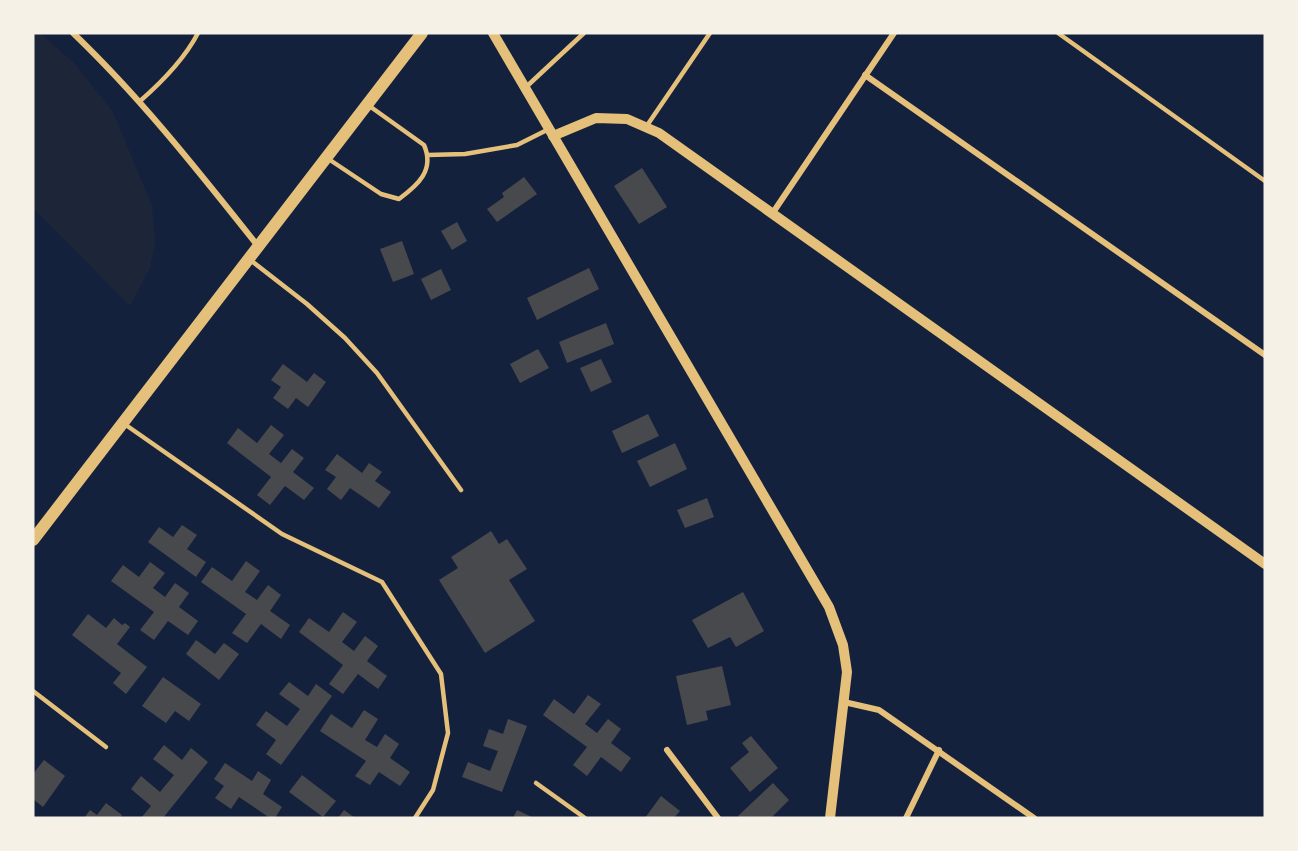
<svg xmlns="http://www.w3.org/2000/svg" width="1298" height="851" font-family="Manrope,sans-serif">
<rect width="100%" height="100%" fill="#14213d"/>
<!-- green -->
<path fill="#1d2539" d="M33 33H40L74 63 113 112 152 206 155 242 150 268 130 306 33 208Z"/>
<!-- building -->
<g fill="#48494c">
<path d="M642 168 667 207 639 224 614 186Z"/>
<path d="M524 177 537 194 497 222 487 209 504 197 502 193Z"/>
<path d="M457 222 467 241 452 250 441 231Z"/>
<path d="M402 241 414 274 393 282 380 249Z"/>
<path d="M589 268 599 289 537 320 527 298Z"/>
<path d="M441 269 451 290 431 300 421 279Z"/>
<path d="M606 323 614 344 567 363 559 342Z"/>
<path d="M538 349 549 368 520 383 510 364Z"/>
<path d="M601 359 612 382 591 392 580 368Z"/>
<path d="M283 364 307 382 314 373 326 382 308 407 296 398 288 409 273 398 281 387 271 380Z"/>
<path d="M648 414 659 436 622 453 612 431Z"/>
<path d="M271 425 284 435 269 454 281 463 292 449 304 458 293 472 314 488 304 500 285 486 270 505 257 495 271 477 227 443 238 428 257 443Z"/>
<path d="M675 443 687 469 650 487 637 461Z"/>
<path d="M337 454 362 473 369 463 382 472 375 481 391 492 379 508 350 488 341 500 327 489 336 477 325 470Z"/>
<path d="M707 498 714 517 685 528 677 510Z"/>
<path d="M182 525 197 535 187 549 206 562 196 577 148 542 159 527 173 537Z"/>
<path d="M491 531 499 544 507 539 527 569 509 580 535 621 485 653 439 580 458 568 451 557Z"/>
<path d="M246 561 260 571 245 592 257 600 268 585 281 595 270 611 290 625 281 639 261 624 247 643 232 633 246 614 201 582 212 567 232 581Z"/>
<path d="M150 562 165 573 153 588 165 597 175 583 189 593 179 607 198 621 188 635 168 621 154 640 140 630 154 612 111 581 123 565 139 577Z"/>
<path d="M743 592 764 631 736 647 730 637 708 648 692 620Z"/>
<path d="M343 612 357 622 342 642 354 651 365 636 378 646 367 661 387 676 378 689 358 674 343 694 329 684 343 665 299 632 309 618 329 632Z"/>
<path d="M88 614 106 628 114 618 122 625 125 623 130 627 117 644 147 667 126 694 113 683 121 673 72 635Z"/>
<path d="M196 640 215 654 224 643 239 654 219 680 186 654Z"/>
<path d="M722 666 731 705 706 711 708 720 687 725 676 676Z"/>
<path d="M163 677 201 704 189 721 175 711 166 723 142 706Z"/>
<path d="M289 682 308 696 316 684 332 696 281 765 266 754 276 740 256 725 266 711 287 726 300 709 279 694Z"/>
<path d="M588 695 601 704 585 724 597 733 608 719 621 729 611 743 631 758 621 772 601 757 587 776 573 765 587 747 543 715 554 699 574 714Z"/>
<path d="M364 710 378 719 365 740 377 747 385 734 399 744 390 758 410 772 400 786 379 772 370 785 355 776 366 761 320 731 331 714 352 728Z"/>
<path d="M508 719 527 726 502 792 462 777 468 762 490 771 498 751 483 746 489 729 503 734Z"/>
<path d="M751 736 778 768 750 792 730 768 749 752 742 743Z"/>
<path d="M164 745 182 760 191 748 208 762 163 818H141L151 806 131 789 141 776 160 792 174 775 153 759Z"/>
<path d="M44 760 65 776 43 807 33 799V774Z"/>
<path d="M225 763 252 781 258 771 271 780 263 794 282 807 275 818H270L239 797 231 809 215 798 224 786 214 779Z"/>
<path d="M302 775 336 801 323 817 289 792Z"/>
<path d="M773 783 789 800 772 817 773 818H740L738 816Z"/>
<path d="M661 796 680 811 674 818H645Z"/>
<path d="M106 803 122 815 120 818H84L90 810 97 815Z"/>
<path d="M344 810 355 818H338Z"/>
<path d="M517 810 534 818H513Z"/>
</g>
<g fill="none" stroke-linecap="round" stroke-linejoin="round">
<!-- service -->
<g stroke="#e5c07b" stroke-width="4.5">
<path d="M1058 33 1265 181"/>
<path d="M525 88 584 33"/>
<path d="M139 102C162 82 184 60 198 33"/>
<path d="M646 127 710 33"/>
<path d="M428 155 465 154 517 145 549 129"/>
<path d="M327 158 381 194 399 199C418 185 435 170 424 145L368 105"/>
<path d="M249 259 307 304 345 338 377 373 461 490"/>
<path d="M123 423 282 534 382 582 441 674 448 733 433 790 415 818"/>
<path d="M33 691 106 747"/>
<path d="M536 783 585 818"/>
</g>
<!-- minor -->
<g stroke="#e5c07b" stroke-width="6">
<path d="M73 33C141 98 199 172 258 246"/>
<path d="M865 75 1265 355"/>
<path d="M772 214 894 33"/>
<path d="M844 702 879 710 1034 818"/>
<path d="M667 750 718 818"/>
<path d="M906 818 939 750"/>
</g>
<!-- tertiary -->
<g stroke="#e5c07b" stroke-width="10">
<path d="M493 33 829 607 843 645 847 672 830 818"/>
<path d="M553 136 596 118 627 119 659 133 1265 564"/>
</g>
<!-- secondary -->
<path stroke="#e5c07b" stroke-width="12" d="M33 540 422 33"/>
</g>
<!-- border -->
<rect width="1298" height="851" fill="none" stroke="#f6f1e7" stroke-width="69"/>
</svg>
